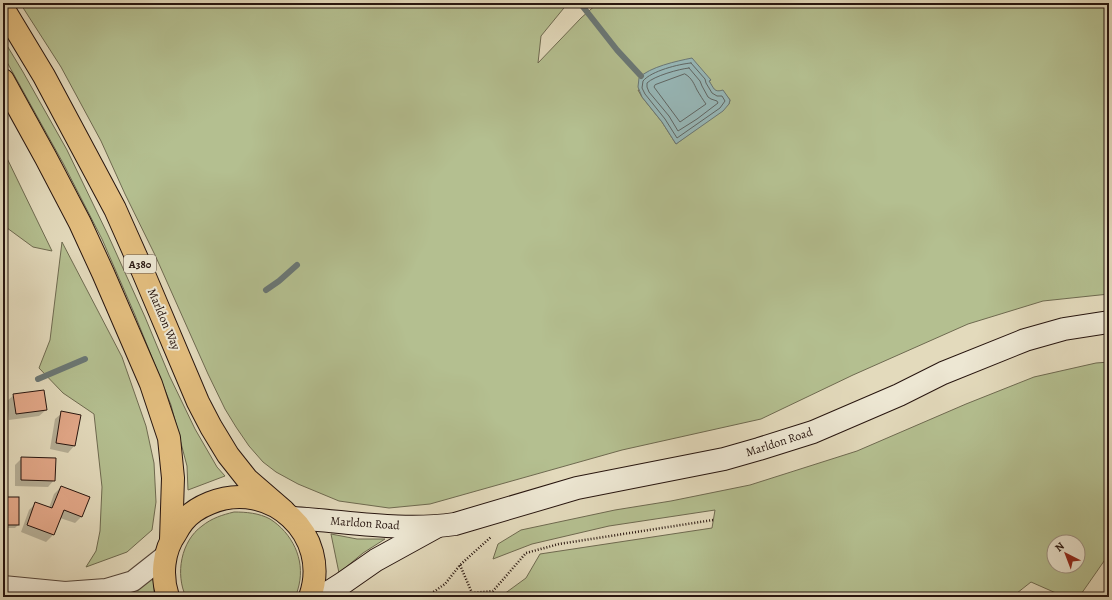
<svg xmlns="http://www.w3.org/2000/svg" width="1112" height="600" font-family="Alegreya,serif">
<rect width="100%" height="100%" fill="#e3dabc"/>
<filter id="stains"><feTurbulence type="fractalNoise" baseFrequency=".005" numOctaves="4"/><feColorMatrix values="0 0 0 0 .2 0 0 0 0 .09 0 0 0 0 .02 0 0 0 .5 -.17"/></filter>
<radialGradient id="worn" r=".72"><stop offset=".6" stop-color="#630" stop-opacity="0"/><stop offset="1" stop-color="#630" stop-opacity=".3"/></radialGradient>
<!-- green -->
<g fill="#b4bf90" stroke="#6e6a50" fill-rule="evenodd">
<path d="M20 3H568L541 36 538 63 581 18 598 3H1109V294L1043 301 968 324 853 375 761 419 622 450 430 504 389 508 339 501 298 484 276 472 263 462 249 446 236 427 225 409 208 374 155 255 125 194 101 141 61 67ZM711 80 709 81C713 88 714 93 723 91L730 100 729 104 676 144 662 122 642 97 638 90Z"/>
<path d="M3 39 23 72 67 150 108 235 145 317 169 375 195 429 217 467 225 476 188 490 187 466 171 405 135 315 102 239 63 163 3 55Z"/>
<path d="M3 150 52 251 33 247 3 225Z"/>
<path d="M62 242 122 357 146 426 154 463 156 502 152 530 127 552 86 567 96 551 100 531 102 487 94 414 63 393 39 368 50 340Z"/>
<path d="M1109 362V554L1079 597H1065L1031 582 1012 597H500L526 578 540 554 712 528 715 510 609 526 532 544 493 559 498 544 521 530 615 510 671 501 750 485 857 451 966 404 1034 377 1096 363ZM1054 542H1078V566H1054Z"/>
<path d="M234 512C246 512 259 513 270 519 292 533 305 559 299 585 298 589 297 593 295 597H186C175 574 181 541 202 526 212 518 222 515 234 512Z"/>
<path d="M331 534 357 539H385L363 553 339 573Z"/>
<path d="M154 577V597H122L115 595Z"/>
</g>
<!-- water -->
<path fill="#97b8b9" stroke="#6a7775" d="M692 58 711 80 709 81C714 88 714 93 723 90L730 100 729 104 723 111 676 144 662 122 642 97 638 87 639 78C649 67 677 61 692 58Z"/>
<!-- shadow -->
<g fill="#0003">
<path d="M14 395 46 410 39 416 9 420 7 401Z"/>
<path d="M62 413 74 446 68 453 50 449 55 419Z"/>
<path d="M22 458 54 480 48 487 15 486V465Z"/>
<path d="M61 487 81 517 75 523 60 518 53 535 46 542 21 532 29 510 36 503 49 508 54 494Z"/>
<path d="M6 498H18V525L15 528H3V501Z"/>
</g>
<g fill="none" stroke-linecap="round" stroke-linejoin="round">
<!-- shore -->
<g stroke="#5f6664" stroke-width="1">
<path d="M691 63 705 79 706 83 712 93 717 96H722L725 101 720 108 677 138 665 119 645 94 642 88 643 81C651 71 679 64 691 63Z"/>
<path d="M689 68 700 81 702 86 708 97 711 99 717 101 718 103 697 119 678 131 669 116 649 92 647 87V83C654 76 679 69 689 68Z"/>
<path d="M685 74C692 78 694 84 697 90 700 95 703 100 706 104L680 122 654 87 655 85Z"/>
</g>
<!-- stream -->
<g stroke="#6a7775" stroke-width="6">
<path d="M580 3 617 50 641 76"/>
<path d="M266 290 279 281 297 265"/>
<path d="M38 379 85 359"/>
</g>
</g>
<!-- building -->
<g fill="#e4a98a" stroke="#27150f">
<path d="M44 390 47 410 16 414 13 394Z"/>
<path d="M61 411 81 415 75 446 56 443Z"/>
<path d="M21 457 56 458 55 481 21 480Z"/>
<path d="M61 486 90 497 82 517 64 510 54 535 27 525 35 502 52 508Z"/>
<rect x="5" y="497" width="14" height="28"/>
</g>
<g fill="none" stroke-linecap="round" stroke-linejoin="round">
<defs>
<path id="tertiary" d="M3 586 65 592 106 589 133 581 166 555"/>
<g id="secondary">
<path d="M292 518C346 521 401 532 455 524L577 488 724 459 759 449 813 432 899 395 943 373 1025 340 1064 329 1109 322"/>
<path d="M321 597 343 583 376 560 436 527"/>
</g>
<g id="trunk">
<path d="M3 8 44 76 115 209 143 272 198 402 211 427 228 455 247 479 284 511"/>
<path d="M3 80 46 158 80 223 103 273 151 384 169 438 173 478 171 540"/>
<path d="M168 597C161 576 163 551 176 533 178 529 180 526 183 522 189 514 200 507 210 503 270 478 332 535 310 597"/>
</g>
</defs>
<!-- tertiary casing -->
<use href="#tertiary" stroke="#56463a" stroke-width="22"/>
<!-- secondary casing -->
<use href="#secondary" stroke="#27150f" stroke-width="24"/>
<!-- trunk casing -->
<use href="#trunk" stroke="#27150f" stroke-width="24"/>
<!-- path -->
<g stroke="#27150f" stroke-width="2.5" stroke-dasharray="1 2" stroke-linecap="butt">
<path d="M460 565 472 593 493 591 526 553 559 544 713 520"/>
<path d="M426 597 445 584 460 565 491 537"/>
</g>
<!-- tertiary -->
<use href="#tertiary" stroke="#ede7d3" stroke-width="20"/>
<!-- secondary -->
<use href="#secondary" stroke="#ede7d3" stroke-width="22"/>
<!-- trunk -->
<use href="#trunk" stroke="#e2bd7e" stroke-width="22"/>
</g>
<g text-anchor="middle" stroke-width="4" stroke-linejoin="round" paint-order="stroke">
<!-- shield labels -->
<rect fill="#ede7d3" stroke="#62544a" stroke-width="1" x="124" y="255" width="32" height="18" rx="3"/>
<g font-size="11" font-weight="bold" fill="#27150f">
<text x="140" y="268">A380</text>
</g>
<!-- street labels -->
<g font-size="12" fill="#27150f" stroke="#ede7d3">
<text transform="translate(164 319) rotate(67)" y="4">Marldon Way</text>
<text transform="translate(779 442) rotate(-18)" y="4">Marldon Road</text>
<text transform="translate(365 523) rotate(4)" y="4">Marldon Road</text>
</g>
</g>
<!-- margin -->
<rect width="1112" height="600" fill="none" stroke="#e3dabc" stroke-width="16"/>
<rect x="4" y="4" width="1104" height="592" fill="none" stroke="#27150f" stroke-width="2"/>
<rect x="8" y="8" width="1096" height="584" fill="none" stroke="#27150f"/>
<!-- north arrow -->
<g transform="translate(1066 554) rotate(318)"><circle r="19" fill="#ede7d3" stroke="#9e9385"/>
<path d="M0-3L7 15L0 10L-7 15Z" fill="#8f2418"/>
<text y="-6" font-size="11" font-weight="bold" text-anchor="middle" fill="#27150f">N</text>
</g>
<rect width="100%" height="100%" filter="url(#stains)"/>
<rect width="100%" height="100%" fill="url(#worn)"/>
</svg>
